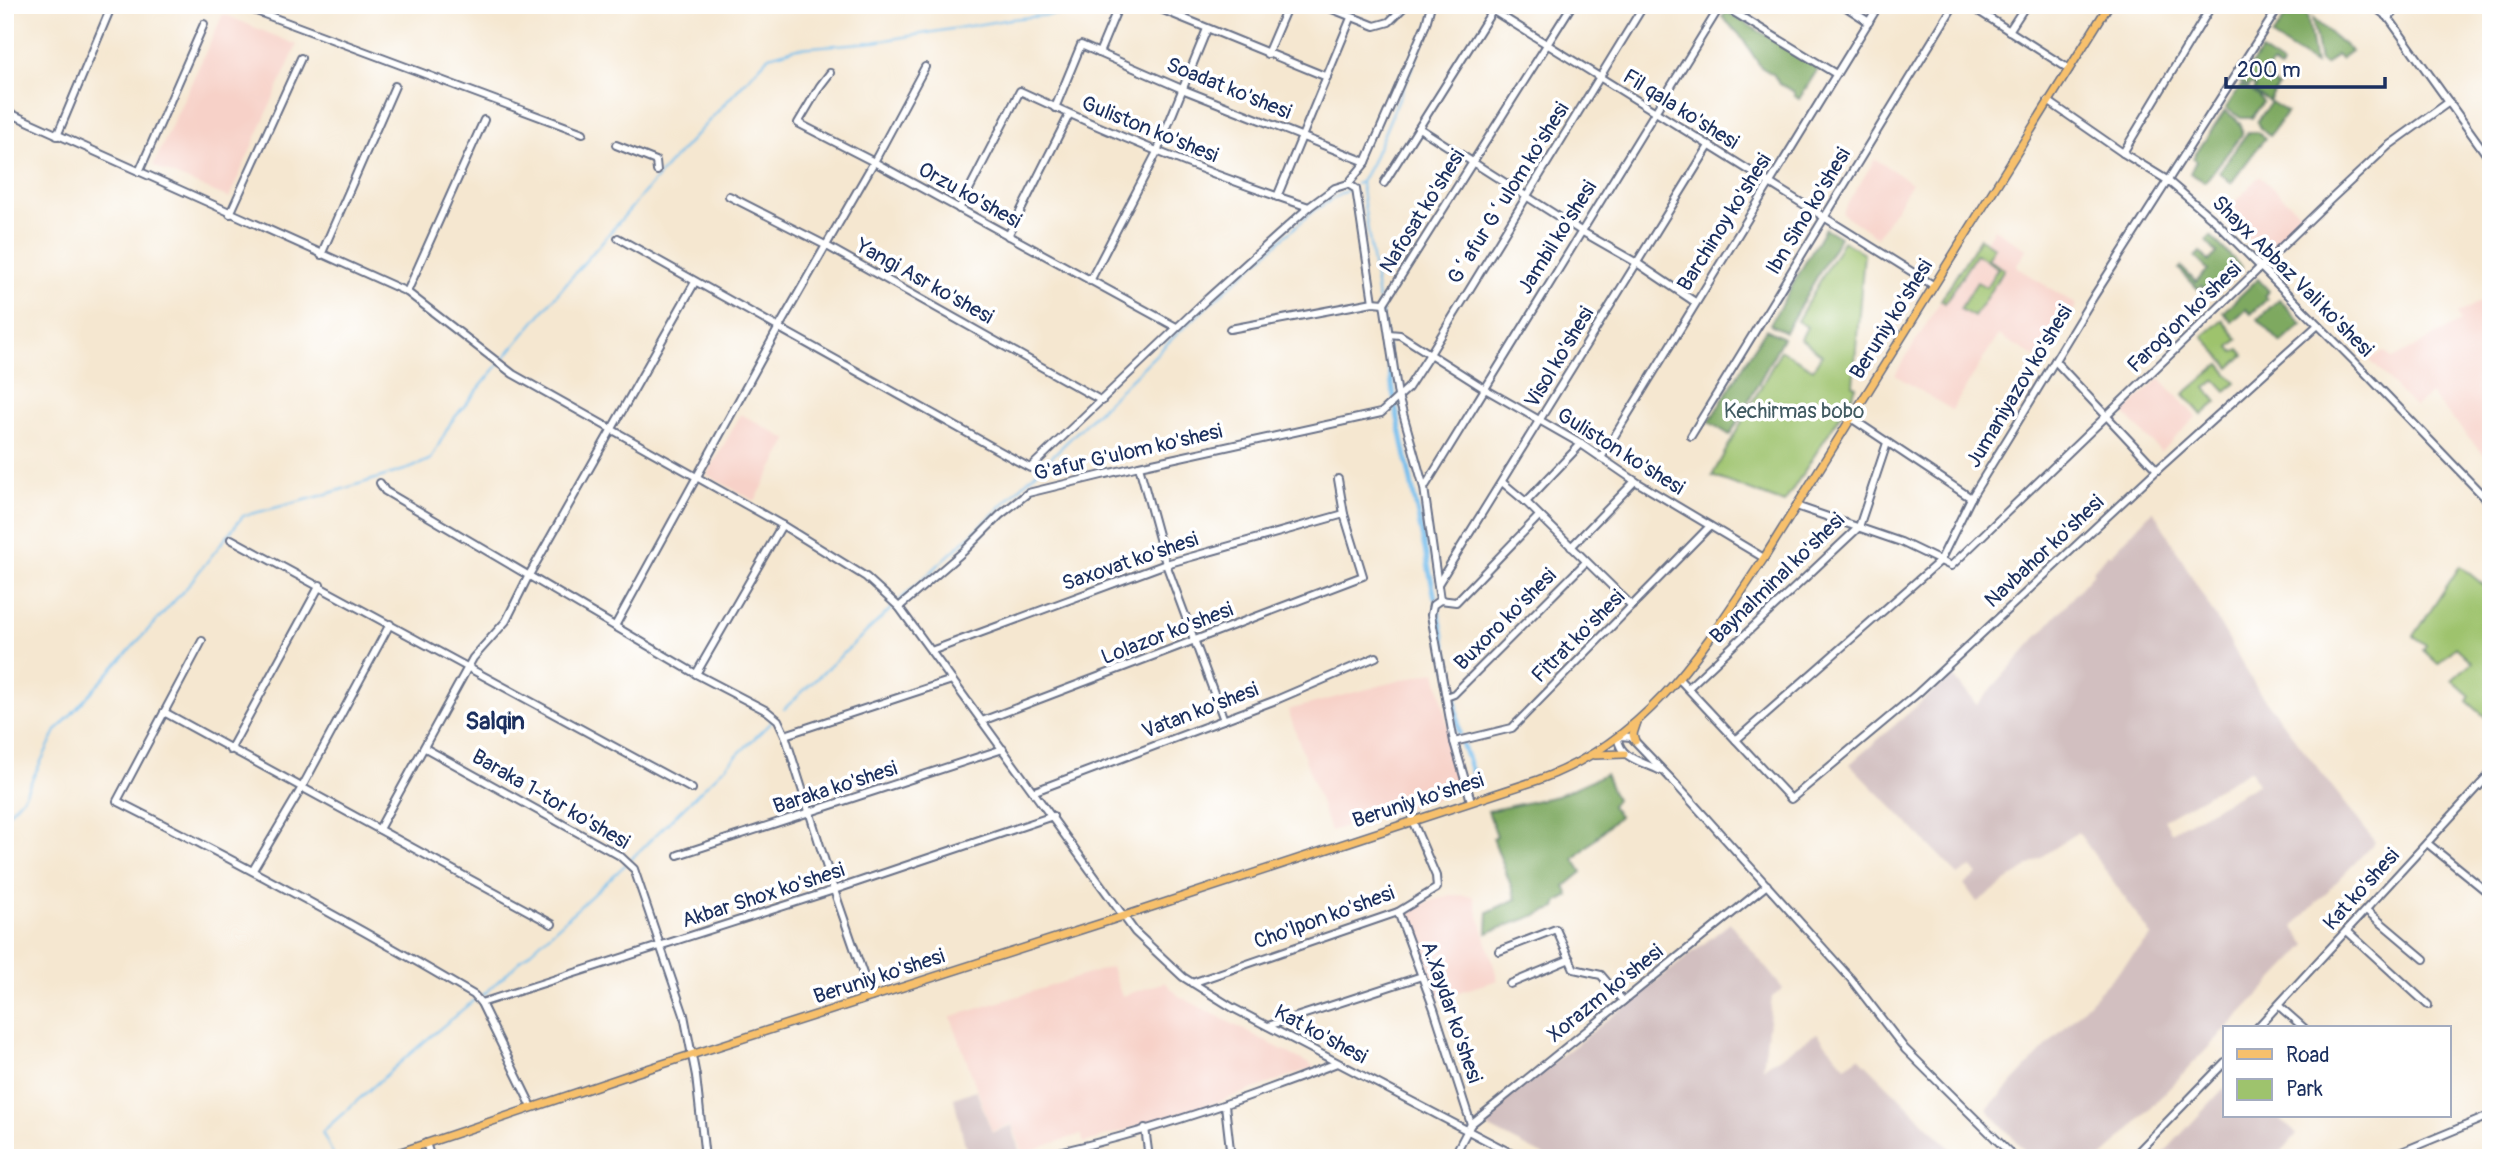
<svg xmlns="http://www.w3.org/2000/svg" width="2496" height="1163" font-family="Pangolin,sans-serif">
<rect width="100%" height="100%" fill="#fff"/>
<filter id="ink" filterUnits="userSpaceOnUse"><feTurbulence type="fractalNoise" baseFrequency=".0143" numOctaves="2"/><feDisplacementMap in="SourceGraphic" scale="14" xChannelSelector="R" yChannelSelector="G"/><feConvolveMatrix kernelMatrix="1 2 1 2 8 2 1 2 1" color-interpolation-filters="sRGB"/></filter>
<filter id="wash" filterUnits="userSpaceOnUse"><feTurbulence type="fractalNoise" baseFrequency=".00686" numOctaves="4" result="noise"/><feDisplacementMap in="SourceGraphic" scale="28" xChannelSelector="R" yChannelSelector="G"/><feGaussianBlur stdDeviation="1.57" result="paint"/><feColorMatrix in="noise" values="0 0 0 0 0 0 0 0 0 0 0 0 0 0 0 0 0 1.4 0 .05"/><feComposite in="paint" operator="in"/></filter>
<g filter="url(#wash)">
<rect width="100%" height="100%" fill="#f5e7d0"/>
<!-- built -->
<g fill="#f7d1c8">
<path d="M223 14 297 45 229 198 153 166Z"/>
<path d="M1875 159 1912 183 1877 237 1842 213Z"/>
<path d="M2259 176 2304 216 2267 256 2223 216Z"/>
<path d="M1994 229 2026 249 2016 267 2077 305 2042 361 1998 335 1952 410 1895 375 1980 237 1986 241Z"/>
<path d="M2491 296V462L2430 394 2415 408 2369 359 2384 352 2393 359 2460 322 2457 314Z"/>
<path d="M2160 378 2196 417 2161 452 2124 413Z"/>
<path d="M741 414 788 440 755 501 707 475Z"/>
<path d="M1436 671 1462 791 1330 831 1288 710Z"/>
<path d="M1450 895 1473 896 1498 980 1439 998 1408 909Z"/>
<path d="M1111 967 1122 996 1165 982 1179 996 1315 1067 1218 1102 1084 1143 1081 1134 1023 1153 1012 1123 992 1131 951 1017Z"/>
</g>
<!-- industrial -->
<g fill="#d2bfc0" fill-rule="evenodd">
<path d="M2153 510 2259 692 2375 842 2293 927 2307 945 2102 1158H2031L1987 1109 2152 936 2078 832 1977 902 1964 884 1977 875 1971 867 1958 875 1850 764 1952 675 1977 705 2094 573 2092 571 2109 553 2111 555ZM2251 770 2258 784 2171 832 2164 819Z"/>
<path d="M1730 923 1783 989 1772 997 1763 1068 1817 1033 1845 1066 1859 1057 1960 1158H1681L1672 1148 1660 1158H1548L1478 1122Z"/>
<path d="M2225 1087V1116H2276L2297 1134 2276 1158H2159Z"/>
<path d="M976 1090 992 1132 1012 1125 1020 1153 1006 1158H968L954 1098Z"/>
</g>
<!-- green -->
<g fill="#9ec36d" stroke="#5c7966" stroke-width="2">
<path d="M1980 238 1994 247 1987 259 2004 269 1974 317 1960 309 1977 282 1986 287 1998 268 1976 254 1945 303 1941 300Z"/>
<path d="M1843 241 1864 253 1853 385 1856 387 1853 395 1784 503 1712 476 1781 350 1813 369 1822 355 1801 339 1807 327 1797 321Z"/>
<path d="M2222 320 2238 339 2230 347 2234 352 2239 349 2244 355 2230 368 2203 336Z"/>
<path d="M2220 364 2236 383 2226 391 2216 380 2206 388 2217 402 2202 415 2184 394Z"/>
<path d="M2460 566 2491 591V722L2467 701 2470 696 2452 680 2472 662 2456 647 2438 664 2423 650 2426 645 2414 636Z"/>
</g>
<!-- forest -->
<g fill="#7ea960" stroke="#4c6c5f" stroke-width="2">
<path d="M2293 5 2307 15 2315 64 2272 37Z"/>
<path d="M1727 12 1819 67 1799 99 1795 96 1793 91 1779 84 1774 75 1761 67 1739 34 1722 17Z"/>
<path d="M2312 18 2351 51 2340 59 2336 55 2325 65 2320 61Z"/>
<path d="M2261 51 2282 65 2280 69 2272 64 2264 77 2278 87 2269 101 2254 91 2256 87 2252 84 2249 87 2240 82Z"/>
<path d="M2241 85 2259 96 2263 102 2252 118H2241L2226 108Z"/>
<path d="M2271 102 2287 112 2270 135 2260 128 2257 122Z"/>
<path d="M2225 111C2234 118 2244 122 2242 134L2205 182 2190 173 2196 161 2193 158Z"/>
<path d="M2248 132H2256L2265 138 2231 183 2219 172Z"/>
<path d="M1825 228 1840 237 1785 332 1770 324Z"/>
<path d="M2211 236 2242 268 2212 297 2201 286 2198 289 2179 269 2181 267 2196 282 2208 270 2195 257 2200 252 2209 261 2217 253 2206 241Z"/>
<path d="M2258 279 2269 291 2264 296 2267 299 2251 314 2246 309 2232 322 2223 312Z"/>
<path d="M2279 299 2302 324 2281 343 2258 319Z"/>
<path d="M1766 329 1783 338 1730 435 1709 422Z"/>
<path d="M1605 774 1616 800 1611 806 1619 816 1574 859 1582 872 1565 886 1569 896 1558 902 1556 908 1487 933 1488 912 1516 899 1493 838 1497 836 1488 811 1557 796Z"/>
</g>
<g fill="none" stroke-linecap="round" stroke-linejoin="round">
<!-- stream -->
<g stroke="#74beed" stroke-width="2">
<path d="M1361 183 1378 299"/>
<path d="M1356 184 1361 182 1372 162 1438 5"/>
<path d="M899 601 986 521 1179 332 1313 211 1349 189"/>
<path d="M784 709 892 608"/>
<path d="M5 817 24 796 56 731 187 587 243 516 317 497 411 468 431 459 451 422 564 286 668 165 769 56 798 48 874 42 1011 19 1061 14 1065 5"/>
<path d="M631 859 773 720"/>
<path d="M483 995 625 865"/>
<path d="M335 1158 322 1132 412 1052 474 1000"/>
</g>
<!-- canal -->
<g stroke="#74beed" stroke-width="5">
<path d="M1379 305 1394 397"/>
<path d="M1395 404 1435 598"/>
<path d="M1437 605 1453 687"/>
<path d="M1455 697 1459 733"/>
<path d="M1462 743 1477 786"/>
</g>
</g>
</g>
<g filter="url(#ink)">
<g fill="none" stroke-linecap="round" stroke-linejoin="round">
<defs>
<g id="minor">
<path d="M240 5 583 133"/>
<path d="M1151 5 1327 77"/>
<path d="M1322 5 1375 26 1389 22 1406 5"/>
<path d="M1484 5 1933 285"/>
<path d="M1722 5 1836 74"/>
<path d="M1843 5 1869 22"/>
<path d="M1969 5 2069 69"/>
<path d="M2372 5 2388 17 2491 161"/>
<path d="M5 8 7 5"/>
<path d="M2388 17 2401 5"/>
<path d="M2009 31 2026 5"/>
<path d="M1099 53 1119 5"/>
<path d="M1267 54 1288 5"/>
<path d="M830 73 820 86 798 123 874 162 1176 327"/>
<path d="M2048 101 2123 153 2167 180 2215 221 2353 360 2491 504"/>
<path d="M1055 108 1081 45 1182 89 1366 162"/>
<path d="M5 111 407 292 513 374 782 525 866 577 899 607 1135 932 1183 977 1233 1008 1520 1158"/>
<path d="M1419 128 1581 231 1637 263 1695 302"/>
<path d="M57 136 112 5"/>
<path d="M616 145 656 161 657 171"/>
<path d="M2123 153 2212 5"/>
<path d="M139 172 204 24"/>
<path d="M1384 183 1496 5"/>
<path d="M1348 184 1356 189 1373 302"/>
<path d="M729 196 825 245 1102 401"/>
<path d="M1277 197 1351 18"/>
<path d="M959 209 1020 91C1114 135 1210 175 1309 207"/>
<path d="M230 214 301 58"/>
<path d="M1008 236 1069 115"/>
<path d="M618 238 1030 468 1206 300 1309 207 1335 188 1348 184 1366 162 1426 24 1431 5"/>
<path d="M321 255 395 86"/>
<path d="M1090 281 1157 152 1207 29"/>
<path d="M407 292 484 120"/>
<path d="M1384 303 1398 396 1424 488 1440 600 1433 605 1431 615 1454 742 1471 801"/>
<path d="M1384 303 1572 5"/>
<path d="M1230 329 1373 302 1384 303"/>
<path d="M1389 334 1400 335 1485 389 1581 444 1635 481 1764 558"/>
<path d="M2055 361 2157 470"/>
<path d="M1851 418 1971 498"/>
<path d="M1691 436 1954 5"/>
<path d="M1601 458 1879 5"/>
<path d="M1139 466 1166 564 1224 720"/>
<path d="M1502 482 1526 502 1632 606"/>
<path d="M380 483 385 491 696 674 767 711 778 720 785 735 834 890 871 997"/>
<path d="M1424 488 1721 5"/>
<path d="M1526 502 1581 444"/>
<path d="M1796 506 1901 542 1951 566 2329 201 2388 146 2449 102"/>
<path d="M231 539 692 789"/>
<path d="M1571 547 1635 481"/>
<path d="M1438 584 1709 146"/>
<path d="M1440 600 1456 602 1539 516"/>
<path d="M899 607 964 551 1000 515 1028 493 1139 466 1381 413 1408 388 1430 354 1644 5"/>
<path d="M615 626 779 327 874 162 925 67"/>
<path d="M202 641 117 801C238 862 357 926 474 995L481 1003 532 1107"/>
<path d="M931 651 1166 564 1344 514"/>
<path d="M696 674 782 525"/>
<path d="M1679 679 1791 799 1918 693 2157 470 2318 325"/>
<path d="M1688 688 1859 527 1887 443"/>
<path d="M1446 697 1454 694 1586 562"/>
<path d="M164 712 552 924"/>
<path d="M982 721 1363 576 1344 514 1338 479"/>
<path d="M785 735 952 680"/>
<path d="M1620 736 1631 737 1673 781 1851 979 1905 1049 2015 1158"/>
<path d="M1618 738C1619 758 1643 762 1659 770"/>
<path d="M1736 740 1940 561 1971 498 2022 415 2094 296 2280 5"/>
<path d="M1454 742 1512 728 1710 526"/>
<path d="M425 748 620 856 634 869 684 1015 696 1076 705 1158"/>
<path d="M230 750 320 585"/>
<path d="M1035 791 1276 700 1376 657"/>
<path d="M379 829 473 658 506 621 528 577 695 282"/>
<path d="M2427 843 2491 895"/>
<path d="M678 855 1003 749"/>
<path d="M253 870 301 789 390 624"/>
<path d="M2366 910 2424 959"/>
<path d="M1398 912 1434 1009 1471 1124"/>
<path d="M2347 931 2428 1005"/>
<path d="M1499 951 1556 929 1574 969 1601 975 1623 1001"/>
<path d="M1192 983 1398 912 1437 888 1436 876 1412 820"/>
<path d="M1510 984 1570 959"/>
<path d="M481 1003 834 890 1053 816"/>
<path d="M2279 1006 2304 1028"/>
<path d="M1268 1026 1422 976"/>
<path d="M2257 1028 2491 773"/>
<path d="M1225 1105 1231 1158"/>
<path d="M1145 1128 1149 1158"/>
<path d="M426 1143 431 1158"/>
<path d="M1031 1158C1136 1137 1238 1102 1337 1063"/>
<path d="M1453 1158 1471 1124 1767 885"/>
<path d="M2132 1158 2225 1062"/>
<path d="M2387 1158 2491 1115"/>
</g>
<g id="major">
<path d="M1635 741 1633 734 1637 722"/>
<path d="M1595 755 1624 754"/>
<path d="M383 1158 638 1072 1124 916 1538 780C1649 740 1702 651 1764 558L2109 5"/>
</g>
</defs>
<!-- minor casing -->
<use href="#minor" stroke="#676f86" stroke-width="10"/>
<!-- major casing -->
<use href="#major" stroke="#676f86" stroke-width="10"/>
<!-- minor -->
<use href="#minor" stroke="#fff" stroke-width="6"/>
<!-- major -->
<use href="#major" stroke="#f7c06c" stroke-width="7"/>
</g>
</g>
<g text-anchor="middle" stroke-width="7" stroke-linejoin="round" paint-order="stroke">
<!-- street labels -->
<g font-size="21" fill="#1b2f5e" stroke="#fff">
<text transform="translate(1229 88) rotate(22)" y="7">Soadat ko'shesi</text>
<text transform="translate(1681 109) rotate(32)" y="7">Fil qala ko'shesi</text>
<text transform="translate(1150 129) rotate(22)" y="7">Guliston ko'shesi</text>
<text transform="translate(1508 193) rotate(-58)" y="7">Gʻafur Gʻulom ko'shesi</text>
<text transform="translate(970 195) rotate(29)" y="7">Orzu ko'shesi</text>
<text transform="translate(1422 211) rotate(-58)" y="7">Nafosat ko'shesi</text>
<text transform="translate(1808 211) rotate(-59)" y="7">Ibn Sino ko'shesi</text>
<text transform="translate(1724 222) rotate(-58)" y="7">Barchinoy ko'shesi</text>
<text transform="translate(1557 237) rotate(-58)" y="7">Jambil ko'shesi</text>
<text transform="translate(2293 276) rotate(45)" y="7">Shayx Abbaz Vali ko'shesi</text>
<text transform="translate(925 281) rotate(29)" y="7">Yangi Asr ko'shesi</text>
<text transform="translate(2184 317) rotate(-44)" y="7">Farog'on ko'shesi</text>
<text transform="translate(1891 319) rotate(-58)" y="7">Beruniy ko'shesi</text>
<text transform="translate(1559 357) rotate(-59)" y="7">Visol ko'shesi</text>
<text transform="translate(2019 386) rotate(-59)" y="7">Jumaniyazov ko'shesi</text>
<text transform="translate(1621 451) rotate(32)" y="7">Guliston ko'shesi</text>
<text transform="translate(1128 452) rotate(-13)" y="7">G'afur G'ulom ko'shesi</text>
<text transform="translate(2044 551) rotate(-43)" y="7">Navbahor ko'shesi</text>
<text transform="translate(1130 561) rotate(-19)" y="7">Saxovat ko'shesi</text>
<text transform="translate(1777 578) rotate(-44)" y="7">Baynalminal ko'shesi</text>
<text transform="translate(1505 619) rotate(-45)" y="7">Buxoro ko'shesi</text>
<text transform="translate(1167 633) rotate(-21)" y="7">Lolazor ko'shesi</text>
<text transform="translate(1578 636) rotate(-45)" y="7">Fitrat ko'shesi</text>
<text transform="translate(1200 710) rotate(-21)" y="7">Vatan ko'shesi</text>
<text transform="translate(835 787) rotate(-18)" y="7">Baraka ko'shesi</text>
<text transform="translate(551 799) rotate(30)" y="7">Baraka 1-tor ko'shesi</text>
<text transform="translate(1418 800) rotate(-18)" y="7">Beruniy ko'shesi</text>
<text transform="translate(2361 889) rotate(-48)" y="7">Kat ko'shesi</text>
<text transform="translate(763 895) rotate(-18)" y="7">Akbar Shox ko'shesi</text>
<text transform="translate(1324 917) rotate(-20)" y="7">Cho'lpon ko'shesi</text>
<text transform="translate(879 976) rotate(-18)" y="7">Beruniy ko'shesi</text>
<text transform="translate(1605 993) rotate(-39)" y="7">Xorazm ko'shesi</text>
<text transform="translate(1452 1012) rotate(71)" y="7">A.Xaydar ko'shesi</text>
<text transform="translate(1321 1034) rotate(28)" y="7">Kat ko'shesi</text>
</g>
<!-- park labels -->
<g font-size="21" fill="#425b62" stroke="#fff">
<text x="1794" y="418">Kechirmas bobo</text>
</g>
<!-- quarter labels -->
<g font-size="24" font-weight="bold" fill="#1b2f5e" stroke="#fff">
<text x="495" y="729">Salqin</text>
</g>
</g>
<!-- margin -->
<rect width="2496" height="1163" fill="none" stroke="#fff" stroke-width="28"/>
<!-- legend -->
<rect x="2223" y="1026" width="228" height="91" fill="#ffffff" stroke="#a4acbf" stroke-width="2"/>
<rect x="2237" y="1049" width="35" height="10" fill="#f7c06c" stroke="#a4acbf" stroke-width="2"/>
<text x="2286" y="1062" font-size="21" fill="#1b2f5e">Road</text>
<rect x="2237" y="1079" width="35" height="21" fill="#9ec36d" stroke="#a4acbf" stroke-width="2"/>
<text x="2286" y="1096" font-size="21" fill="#1b2f5e">Park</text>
<!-- scale -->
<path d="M2226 77v10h159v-10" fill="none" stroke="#1b2f5e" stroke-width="3.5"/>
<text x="2237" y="77" font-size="21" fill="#1b2f5e" stroke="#ffffff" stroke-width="5" paint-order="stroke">200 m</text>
</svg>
